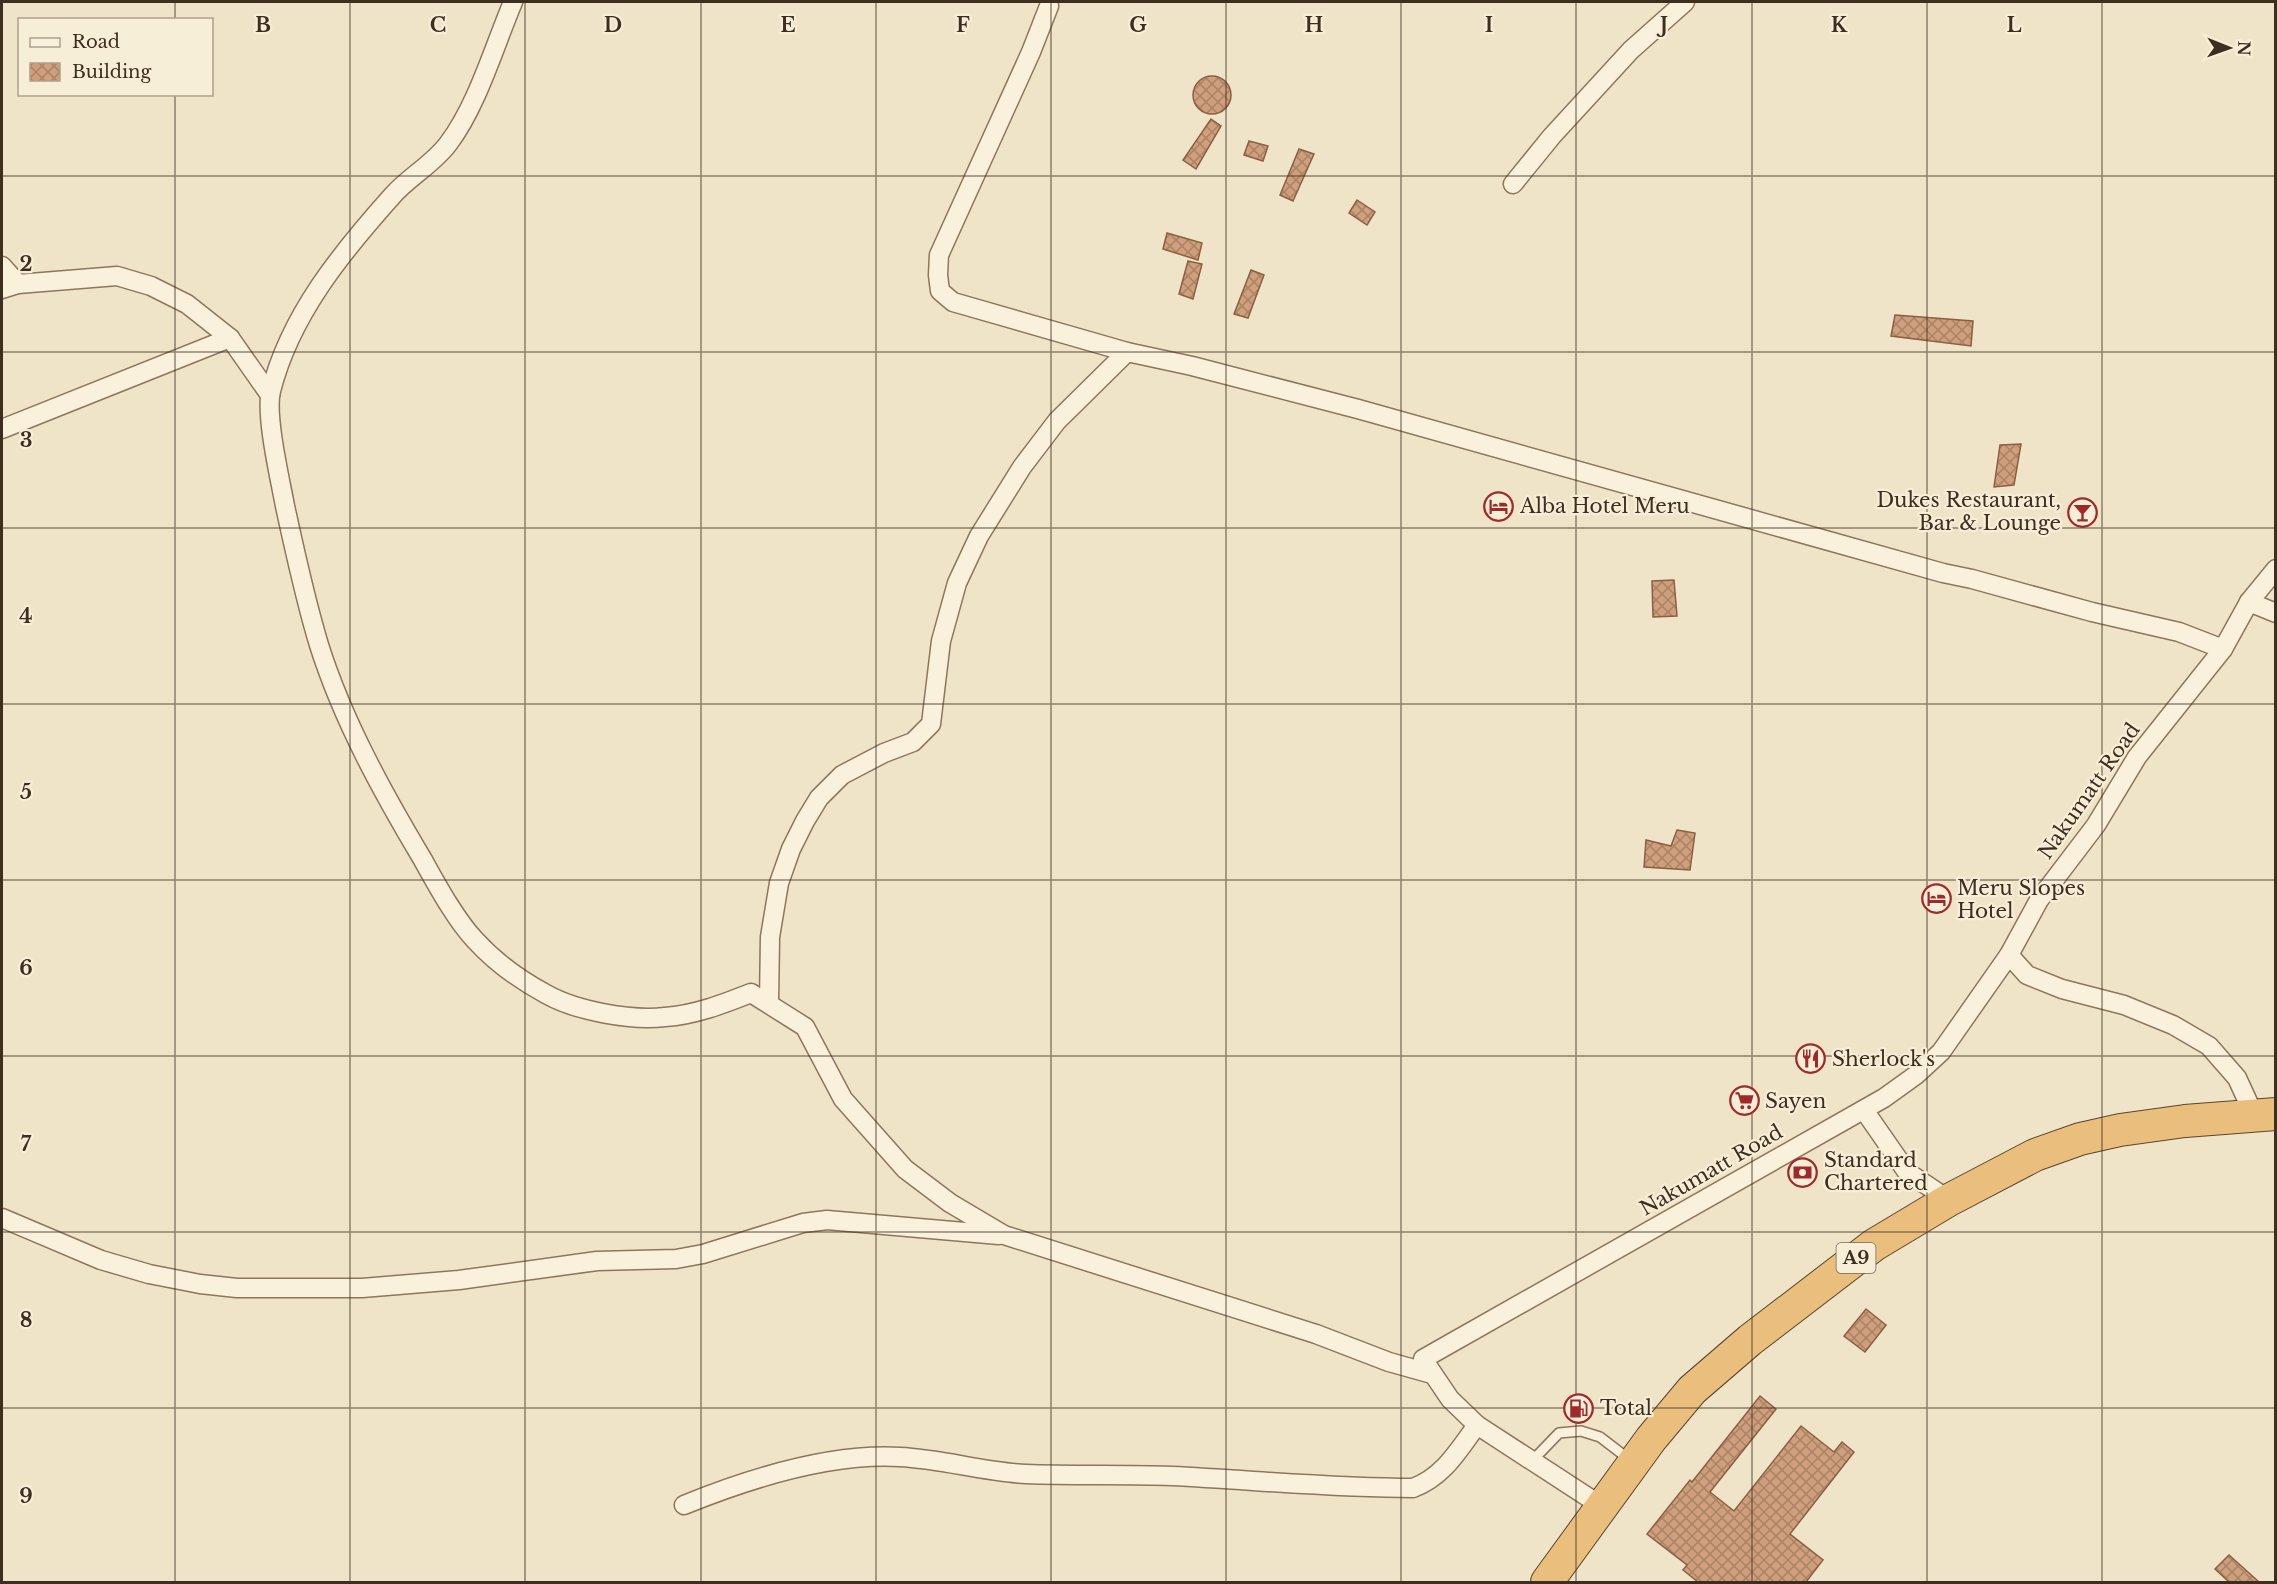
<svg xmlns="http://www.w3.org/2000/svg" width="2277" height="1584" font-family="'Libre Baskerville',serif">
<defs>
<pattern id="building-cross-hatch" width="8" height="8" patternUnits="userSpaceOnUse" patternTransform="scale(1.5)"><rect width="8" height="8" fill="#cf9f7d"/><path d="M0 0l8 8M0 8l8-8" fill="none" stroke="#a98266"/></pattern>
</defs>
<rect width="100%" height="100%" fill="#f0e4c8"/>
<!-- building -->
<g fill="url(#building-cross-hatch)" stroke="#8d5f41" stroke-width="1.5">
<circle cx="1212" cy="95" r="19"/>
<path d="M1211 119 1221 126 1196 169 1183 160Z"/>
<path d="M1249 141 1268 146 1263 161 1244 155Z"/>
<path d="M1299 149 1314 154 1293 201 1280 195Z"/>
<path d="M1357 200 1375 212 1367 225 1349 213Z"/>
<path d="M1167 233 1202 243 1198 260 1163 249Z"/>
<path d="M1188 261 1202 264 1193 299 1179 294Z"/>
<path d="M1251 270 1264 275 1248 318 1234 314Z"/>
<path d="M1895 315 1973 321 1971 346 1891 336Z"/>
<path d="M2021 444 2014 485 1994 487 2000 445Z"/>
<path d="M1674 580 1677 616 1653 617 1652 581Z"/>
<path d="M1677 830 1695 833 1690 870 1644 867 1646 840 1671 846Z"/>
<path d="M1866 1309 1886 1325 1865 1352 1844 1336Z"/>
<path d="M1760 1396 1776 1409 1710 1492 1734 1511 1801 1426 1834 1452 1842 1442 1854 1452 1790 1534 1823 1560 1806 1582H1698L1683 1570 1687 1565 1647 1534 1690 1480 1692 1482Z"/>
<path d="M2229 1555 2259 1582H2229L2215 1569Z"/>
</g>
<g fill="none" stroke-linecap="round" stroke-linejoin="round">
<defs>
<path id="service" d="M1532 1461 1559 1433 1581 1431 1600 1437 1630 1460"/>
<g id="minor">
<path d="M513 2C494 47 477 106 448 144 433 164 409 177 393 195 342 252 290 315 271 391 265 415 280 479 285 506 295 552 305 599 319 645 343 721 383 793 423 860 437 885 456 920 475 940 495 962 520 980 546 994 576 1011 631 1021 665 1017 695 1015 723 1004 751 993L805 1027 843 1099 905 1169 950 1203 1004 1235 1316 1334 1389 1362 1432 1374"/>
<path d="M1049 6 1031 52 939 255 938 275 940 291 953 302 1127 352 1192 366 1358 409 1943 573 1972 579 2092 612 2179 632 2223 649"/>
<path d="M1513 184 1552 136 1631 50 1685 2"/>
<path d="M2 266 18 284"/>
<path d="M2 289 18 284 117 276 151 286 187 304 230 338 270 395"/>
<path d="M2 429 230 338"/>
<path d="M2249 602 2276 613"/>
<path d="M2009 955 2027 975 2062 989 2124 1005 2173 1025 2209 1046 2237 1078 2254 1115"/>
<path d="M769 1003 770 937 779 883 791 849 805 821 819 798 842 775 884 753 913 742 931 724 941 641 957 583 979 536 1022 467 1057 421 1127 352"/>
<path d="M1864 1110 1907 1172 1949 1200"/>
<path d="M2 1218 101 1260 149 1274 200 1284 237 1288H362L459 1280 597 1261 676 1259 703 1254 803 1223 827 1220 999 1235"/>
<path d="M684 1505C748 1479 831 1453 900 1457 942 1459 984 1472 1026 1474 1075 1476 1124 1474 1172 1476 1253 1480 1332 1488 1413 1488 1443 1477 1458 1451 1477 1425"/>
<path d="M1603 1507 1477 1425 1450 1399 1423 1359 1884 1098 1916 1075 1941 1052 2009 955 2039 900 2096 825 2137 757 2223 649 2249 602 2276 569"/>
</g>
<path id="trunk" d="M1547 1582 1651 1439 1692 1390 1750 1340 1874 1245 1949 1200 2035 1155 2080 1139 2120 1130 2185 1121 2276 1114"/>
</defs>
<!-- service casing -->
<use href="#service" stroke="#8d765c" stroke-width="12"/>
<!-- minor casing -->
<use href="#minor" stroke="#8d765c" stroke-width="21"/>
<!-- trunk casing -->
<use href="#trunk" stroke="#5b4430" stroke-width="34"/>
<!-- service -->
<use href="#service" stroke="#faf1dc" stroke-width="9"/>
<!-- minor -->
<use href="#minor" stroke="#faf1dc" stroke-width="18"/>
<!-- trunk -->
<use href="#trunk" stroke="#eabe7c" stroke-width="32"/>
</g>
<!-- grid -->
<path fill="none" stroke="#3d2e20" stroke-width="1.5" stroke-opacity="0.55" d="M175 2V20M350 2V1582M525 2V1582M701 2V1582M876 2V1582M1051 2V1582M1226 2V1582M1401 2V1582M1576 2V1582M1752 2V1582M1927 2V1582M2102 2V1582M175 94V1582M2 176H2276M2 352H2276M2 528H2276M2 704H2276M2 880H2276M2 1056H2276M2 1232H2276M2 1408H2276"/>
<!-- icons -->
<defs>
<symbol id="hotel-ring" viewBox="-11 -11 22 22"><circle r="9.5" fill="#f7eed8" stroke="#9e2a2b" stroke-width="1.5"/><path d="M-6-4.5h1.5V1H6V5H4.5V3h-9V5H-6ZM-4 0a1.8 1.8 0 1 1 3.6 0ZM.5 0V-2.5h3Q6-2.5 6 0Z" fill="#9e2a2b"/></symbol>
<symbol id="bar-ring" viewBox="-11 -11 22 22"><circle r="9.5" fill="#f7eed8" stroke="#9e2a2b" stroke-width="1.5"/><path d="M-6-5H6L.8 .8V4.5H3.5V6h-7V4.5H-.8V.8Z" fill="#9e2a2b"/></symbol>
<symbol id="restaurant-ring" viewBox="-11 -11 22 22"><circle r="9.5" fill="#f7eed8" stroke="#9e2a2b" stroke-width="1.5"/><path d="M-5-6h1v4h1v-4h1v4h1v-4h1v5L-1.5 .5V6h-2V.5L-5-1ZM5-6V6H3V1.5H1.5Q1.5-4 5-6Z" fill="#9e2a2b"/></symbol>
<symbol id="supermarket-ring" viewBox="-11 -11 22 22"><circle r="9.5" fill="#f7eed8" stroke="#9e2a2b" stroke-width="1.5"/><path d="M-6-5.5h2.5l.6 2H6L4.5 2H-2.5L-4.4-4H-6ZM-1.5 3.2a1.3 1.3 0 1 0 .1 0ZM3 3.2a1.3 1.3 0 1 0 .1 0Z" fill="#9e2a2b"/></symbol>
<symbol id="bank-ring" viewBox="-11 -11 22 22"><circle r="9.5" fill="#f7eed8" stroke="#9e2a2b" stroke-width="1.5"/><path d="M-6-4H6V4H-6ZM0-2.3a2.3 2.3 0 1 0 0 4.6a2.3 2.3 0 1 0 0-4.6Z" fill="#9e2a2b"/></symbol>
<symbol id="fuel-ring" viewBox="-11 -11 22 22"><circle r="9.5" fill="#f7eed8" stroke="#9e2a2b" stroke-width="1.5"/><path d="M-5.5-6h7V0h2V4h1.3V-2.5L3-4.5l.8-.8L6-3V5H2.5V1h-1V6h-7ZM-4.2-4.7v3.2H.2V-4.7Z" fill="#9e2a2b"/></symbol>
</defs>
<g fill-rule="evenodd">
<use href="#hotel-ring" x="1482" y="490" width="33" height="33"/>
<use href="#bar-ring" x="2066" y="496" width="33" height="33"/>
<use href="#hotel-ring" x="1920" y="882" width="33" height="33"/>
<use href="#restaurant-ring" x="1794" y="1042" width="33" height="33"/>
<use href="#supermarket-ring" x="1728" y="1084" width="33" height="33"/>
<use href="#bank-ring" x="1786" y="1156" width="33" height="33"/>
<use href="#fuel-ring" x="1562" y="1392" width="33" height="33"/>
</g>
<g text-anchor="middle" stroke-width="4.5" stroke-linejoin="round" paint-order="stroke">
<!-- shield labels -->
<rect fill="#f7eed8" stroke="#756857" stroke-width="1.5" x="1836.5" y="1243" width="39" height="30" rx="4.5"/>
<g font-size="18" font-weight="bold" fill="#3d2e20">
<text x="1856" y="1264">A9</text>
</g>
<!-- poi labels -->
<g font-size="20" fill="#3d2e20" stroke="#f7eed8" text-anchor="start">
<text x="2061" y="507" text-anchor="end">Dukes Restaurant,<tspan x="2061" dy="23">Bar &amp; Lounge</tspan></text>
<text x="1520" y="513">Alba Hotel Meru</text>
<text x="1957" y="895">Meru Slopes<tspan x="1957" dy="23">Hotel</tspan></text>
<text x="1832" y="1066">Sherlock's</text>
<text x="1765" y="1108">Sayen</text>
<text x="1824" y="1167">Standard<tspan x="1824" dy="23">Chartered</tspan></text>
<text x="1600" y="1415">Total</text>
</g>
<!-- street labels -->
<g font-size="20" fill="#3d2e20" stroke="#f7eed8">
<text transform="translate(2089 791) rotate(-55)" y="7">Nakumatt Road</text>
<text transform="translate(1711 1170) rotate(-30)" y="7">Nakumatt Road</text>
</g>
</g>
<g font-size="20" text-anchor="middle" font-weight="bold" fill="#3d2e20" stroke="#f7eed8" stroke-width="4.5" stroke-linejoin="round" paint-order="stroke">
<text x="263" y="32">B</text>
<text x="438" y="32">C</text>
<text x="613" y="32">D</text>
<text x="788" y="32">E</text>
<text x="963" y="32">F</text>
<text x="1138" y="32">G</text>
<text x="1314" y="32">H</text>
<text x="1489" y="32">I</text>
<text x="1664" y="32">J</text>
<text x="1839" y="32">K</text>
<text x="2014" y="32">L</text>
<text x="26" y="271">2</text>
<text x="26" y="447">3</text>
<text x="26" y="623">4</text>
<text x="26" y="799">5</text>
<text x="26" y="975">6</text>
<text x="26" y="1151">7</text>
<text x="26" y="1327">8</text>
<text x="26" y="1503">9</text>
</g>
<!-- border -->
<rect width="2277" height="1584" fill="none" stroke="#3d2e20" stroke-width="6"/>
<!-- legend -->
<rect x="18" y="18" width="195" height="78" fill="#f7eed8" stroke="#ada18e" stroke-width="1.5"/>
<rect x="30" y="38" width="30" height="9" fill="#faf1dc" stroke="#ada18e" stroke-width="1.5"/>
<text x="72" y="48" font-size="18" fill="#3d2e20">Road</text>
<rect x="30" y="63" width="30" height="18" fill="url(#building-cross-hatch)" stroke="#ada18e" stroke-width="1.5"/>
<text x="72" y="78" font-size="18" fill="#3d2e20">Building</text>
<!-- north arrow -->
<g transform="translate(2229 48) rotate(91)" stroke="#f7eed8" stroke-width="4.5" paint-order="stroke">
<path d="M0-4.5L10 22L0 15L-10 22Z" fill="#3d2e20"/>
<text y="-9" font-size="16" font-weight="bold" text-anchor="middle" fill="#3d2e20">N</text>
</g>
</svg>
